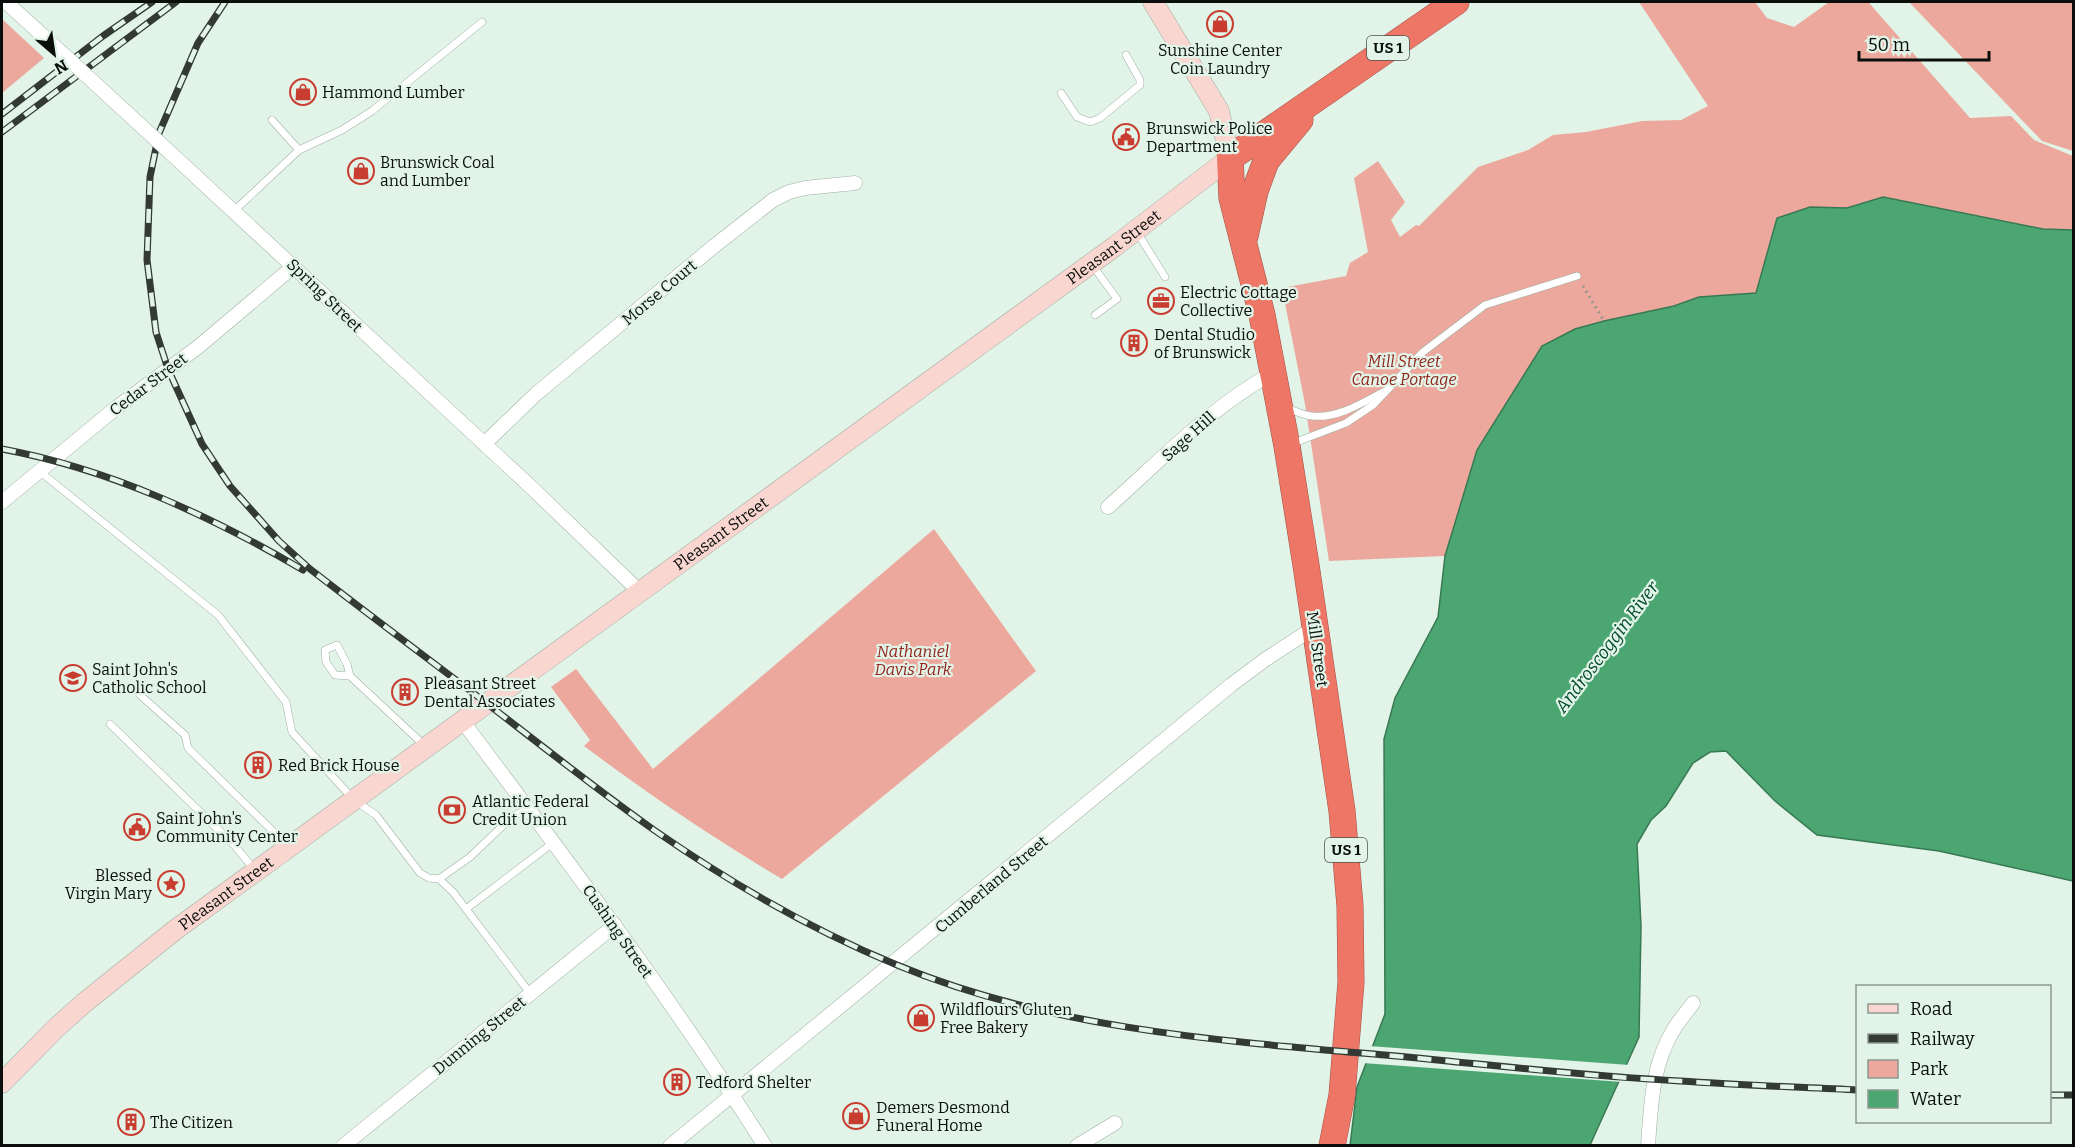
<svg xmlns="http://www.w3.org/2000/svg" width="2075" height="1147" font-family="Bitter,serif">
<rect width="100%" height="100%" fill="#e2f4e8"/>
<!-- green -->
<g fill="#eca89d">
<path d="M1639 2H1755L1767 18 1794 27 1829 2H1870V4L1970 118 2011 116 2034 140 2073 156V230L2043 229 1883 197 1847 208 1810 207 1777 218 1756 293 1699 297 1674 306 1604 321 1575 329 1542 346 1477 450 1445 556 1329 561 1305 404 1282 288 1346 276 1350 263 1368 252 1354 178 1378 161 1405 202 1391 220 1400 237 1416 225 1419 226 1478 167 1528 150 1553 135 1586 132 1642 121 1681 120 1708 106Z"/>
<path d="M1909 2H2073V151L2042 141Z"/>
<path d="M2 19 44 58 2 93Z"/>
<path d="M934 529 1036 671 782 879C713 838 648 794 584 746L590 740 551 687 576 669 653 769Z"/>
</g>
<!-- water -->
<path fill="#4ca672" stroke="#387953" stroke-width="1.5" d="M1883 197 2043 229 2073 230V881L1939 851 1817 835 1775 801 1726 751 1710 752 1693 763 1666 806 1651 820 1637 844 1641 926 1639 1037 1590 1145 1350 1146 1357 1087 1385 1014 1384 739 1395 698 1438 617 1445 556 1477 450 1542 346 1575 329 1604 321 1674 306 1699 297 1756 293 1777 218 1810 207 1847 208Z"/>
<!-- pier -->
<path fill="#e2f4e8" d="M1369 1046 1629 1065 1622 1082 1363 1063Z"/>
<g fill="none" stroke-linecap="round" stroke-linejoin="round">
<defs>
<g id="lane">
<path d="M1061 93 1077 117 1090 122 1100 118 1140 85V80L1126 55"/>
<path d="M272 120 299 150"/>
<path d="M234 211 299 150 342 130 372 111 482 22"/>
<path d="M1137 232 1165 277"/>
<path d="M1093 266 1117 299 1095 315"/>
<path d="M1284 407C1293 410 1303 415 1312 416 1337 419 1362 403 1383 392"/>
<path d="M1291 444 1346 423 1373 405 1423 352 1485 305 1577 276"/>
<path d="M38 470 218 615 286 702 292 732 354 800 376 815 420 873 429 878 439 879 470 857 513 816 529 809"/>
<path d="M350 676 335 675 326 662 325 650 337 645 347 664 350 676 424 745"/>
<path d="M140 695 185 735 188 748 287 845"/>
<path d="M110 724 234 845 254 869"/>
<path d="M439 879 453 892 530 993"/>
<path d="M466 909 554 842"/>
</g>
<g id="street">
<path d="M6 2 63 54"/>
<path d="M176 158 532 488 640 592"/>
<path d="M484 444 536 394 713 247 773 200 789 192 805 188 855 183"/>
<path d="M2 502 116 408 198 347 294 266"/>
<path d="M1108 507C1160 461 1212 406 1273 373"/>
<path d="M463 722C567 860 672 999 765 1146"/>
<path d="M343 1146 615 925"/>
<path d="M670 1146 1231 685 1266 659 1315 627"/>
<path d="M1077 1146 1115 1123"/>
<path d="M1648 1146C1651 1105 1652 1064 1674 1029 1679 1020 1687 1012 1693 1003"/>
</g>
<g id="secondary">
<path id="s1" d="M2 1083 56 1028 84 1003 175 930 1114 247 1230 158 1219 111 1153 2"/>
</g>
<g id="highway">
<path d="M1245 236 1255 191 1266 161 1300 120"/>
<path d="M1332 1146 1342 1095 1351 982 1350 906 1342 811 1306 565 1287 446 1262 315 1232 198 1230 158 1456 2"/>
</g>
</defs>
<!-- lane casing -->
<use href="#lane" stroke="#9eaea3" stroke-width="8"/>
<!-- street casing -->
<use href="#street" stroke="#9eaea3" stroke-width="15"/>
<!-- secondary casing -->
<use href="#secondary" stroke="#9eaea3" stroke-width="21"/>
<!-- highway casing -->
<use href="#highway" stroke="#9e5247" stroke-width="27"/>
<!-- path -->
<path stroke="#859189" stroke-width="3" stroke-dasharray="1.5 4.5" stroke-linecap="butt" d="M1583 286 1604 321"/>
<!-- lane -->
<use href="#lane" stroke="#fff" stroke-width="7"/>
<!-- street -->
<use href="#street" stroke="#fff" stroke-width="14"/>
<!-- secondary -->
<use href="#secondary" stroke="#fad6d1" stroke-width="20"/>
<!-- highway -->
<use href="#highway" stroke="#ed7667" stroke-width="26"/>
<defs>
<g id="rail">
<path d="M225 2 198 43 159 133 150 177 147 260 156 332 168 369 202 444 230 486 279 541 310 569C368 614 427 658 485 702 541 745 596 789 654 830 729 882 812 930 897 965 1052 1029 1220 1041 1385 1055 1484 1064 1582 1076 1680 1081 1739 1085 1798 1087 1858 1090"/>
<path d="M2 114 103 36 152 2"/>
<path d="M2 132 176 2"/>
<path d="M2 449C109 469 209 515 303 570"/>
<path d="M2050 1095H2074"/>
</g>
</defs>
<!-- rail casing -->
<use href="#rail" stroke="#333a36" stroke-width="7"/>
<!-- rail -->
<use href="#rail" stroke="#e2f4e8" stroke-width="4.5" stroke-dasharray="14" stroke-linecap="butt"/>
<defs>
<path id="street-bridge" d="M63 54 176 158"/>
</defs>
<!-- street-bridge casing -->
<use href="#street-bridge" stroke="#9eaea3" stroke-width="15" stroke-linecap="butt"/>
<!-- street-bridge -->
<use href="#street-bridge" stroke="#fff" stroke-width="14"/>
</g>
<!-- icons -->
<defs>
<symbol id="shop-ring" viewBox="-11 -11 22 22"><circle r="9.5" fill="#e2f4e8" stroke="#c93c30" stroke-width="1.5"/><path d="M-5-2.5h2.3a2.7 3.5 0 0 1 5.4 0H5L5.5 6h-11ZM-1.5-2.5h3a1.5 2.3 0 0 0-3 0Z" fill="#c93c30"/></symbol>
<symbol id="civic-ring" viewBox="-11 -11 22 22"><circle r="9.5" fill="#e2f4e8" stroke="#c93c30" stroke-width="1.5"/><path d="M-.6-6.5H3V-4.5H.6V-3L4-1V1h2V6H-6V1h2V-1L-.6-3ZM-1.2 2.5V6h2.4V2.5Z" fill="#c93c30"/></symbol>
<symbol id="office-ring" viewBox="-11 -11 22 22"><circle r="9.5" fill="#e2f4e8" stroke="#c93c30" stroke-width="1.5"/><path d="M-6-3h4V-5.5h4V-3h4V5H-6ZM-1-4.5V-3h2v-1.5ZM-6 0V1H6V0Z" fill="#c93c30"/></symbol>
<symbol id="building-ring" viewBox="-11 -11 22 22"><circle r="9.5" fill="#e2f4e8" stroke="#c93c30" stroke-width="1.5"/><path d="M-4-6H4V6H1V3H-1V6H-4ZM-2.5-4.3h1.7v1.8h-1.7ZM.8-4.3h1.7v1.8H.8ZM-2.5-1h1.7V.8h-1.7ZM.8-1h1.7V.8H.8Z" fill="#c93c30"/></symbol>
<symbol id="school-ring" viewBox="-11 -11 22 22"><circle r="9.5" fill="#e2f4e8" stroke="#c93c30" stroke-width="1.5"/><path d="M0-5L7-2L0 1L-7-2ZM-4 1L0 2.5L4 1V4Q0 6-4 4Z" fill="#c93c30"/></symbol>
<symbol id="bank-ring" viewBox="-11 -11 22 22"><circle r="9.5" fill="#e2f4e8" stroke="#c93c30" stroke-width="1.5"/><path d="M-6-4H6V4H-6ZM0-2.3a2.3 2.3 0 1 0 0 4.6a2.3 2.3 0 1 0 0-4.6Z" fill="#c93c30"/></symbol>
<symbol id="sight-ring" viewBox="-11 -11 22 22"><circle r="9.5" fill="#e2f4e8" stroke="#c93c30" stroke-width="1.5"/><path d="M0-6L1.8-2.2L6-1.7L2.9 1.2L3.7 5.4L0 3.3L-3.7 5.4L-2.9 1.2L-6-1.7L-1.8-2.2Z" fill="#c93c30"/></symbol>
</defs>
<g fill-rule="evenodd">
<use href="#shop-ring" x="1205" y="9" width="30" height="30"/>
<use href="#shop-ring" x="288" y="77" width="30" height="30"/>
<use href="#civic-ring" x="1111" y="122" width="30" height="30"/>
<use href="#shop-ring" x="346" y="156" width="30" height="30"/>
<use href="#office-ring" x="1146" y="286" width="30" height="30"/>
<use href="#building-ring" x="1119" y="328" width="30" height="30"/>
<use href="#school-ring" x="58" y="663" width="30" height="30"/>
<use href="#building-ring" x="390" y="677" width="30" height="30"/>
<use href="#building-ring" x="243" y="750" width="30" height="30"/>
<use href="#bank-ring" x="437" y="795" width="30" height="30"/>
<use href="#civic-ring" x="122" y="812" width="30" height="30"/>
<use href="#sight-ring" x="156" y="869" width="30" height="30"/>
<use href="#shop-ring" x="906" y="1003" width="30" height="30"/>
<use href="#building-ring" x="662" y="1067" width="30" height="30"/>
<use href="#shop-ring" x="841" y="1101" width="30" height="30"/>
<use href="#building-ring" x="116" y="1107" width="30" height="30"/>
</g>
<g text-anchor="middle" stroke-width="4.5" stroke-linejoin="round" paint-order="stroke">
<!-- shield labels -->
<g fill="#e2f4e8" stroke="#4b544e" stroke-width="1.5">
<rect x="1367" y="36" width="42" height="24" rx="4.5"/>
<rect x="1325" y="838" width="42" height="24" rx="4.5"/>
</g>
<g font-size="15" font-weight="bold" fill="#0a0f0c">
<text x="1388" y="53">US 1</text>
<text x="1346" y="855">US 1</text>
</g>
<!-- poi labels -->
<g font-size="16" fill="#0a0f0c" stroke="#e2f4e8" text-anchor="start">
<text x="1220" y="56" text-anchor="middle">Sunshine Center<tspan x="1220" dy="18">Coin Laundry</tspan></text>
<text x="322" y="98">Hammond Lumber</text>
<text x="1146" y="134">Brunswick Police<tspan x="1146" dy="18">Department</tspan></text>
<text x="380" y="168">Brunswick Coal<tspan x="380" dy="18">and Lumber</tspan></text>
<text x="1180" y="298">Electric Cottage<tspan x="1180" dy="18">Collective</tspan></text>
<text x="1154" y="340">Dental Studio<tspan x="1154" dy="18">of Brunswick</tspan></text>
<text x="92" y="675">Saint John's<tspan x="92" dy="18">Catholic School</tspan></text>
<text x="424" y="689">Pleasant Street<tspan x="424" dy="18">Dental Associates</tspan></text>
<text x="278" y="771">Red Brick House</text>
<text x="472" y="807">Atlantic Federal<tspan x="472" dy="18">Credit Union</tspan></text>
<text x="156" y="824">Saint John's<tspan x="156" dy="18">Community Center</tspan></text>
<text x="152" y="881" text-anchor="end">Blessed<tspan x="152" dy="18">Virgin Mary</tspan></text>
<text x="940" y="1015">Wildflours Gluten<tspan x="940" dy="18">Free Bakery</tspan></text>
<text x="696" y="1088">Tedford Shelter</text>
<text x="876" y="1113">Demers Desmond<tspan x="876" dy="18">Funeral Home</tspan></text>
<text x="150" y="1128">The Citizen</text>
</g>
<!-- street labels -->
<g font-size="16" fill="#0a0f0c" stroke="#e2f4e8">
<text dy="6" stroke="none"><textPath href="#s1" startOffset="1392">Pleasant Street</textPath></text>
<text transform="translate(659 292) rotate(-40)" y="6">Morse Court</text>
<text transform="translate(325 295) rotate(44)" y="6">Spring Street</text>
<text transform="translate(148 384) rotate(-37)" y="6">Cedar Street</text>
<text transform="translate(1188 436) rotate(-42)" y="6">Sage Hill</text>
<text dy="6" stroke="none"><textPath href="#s1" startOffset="906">Pleasant Street</textPath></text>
<text transform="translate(1318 649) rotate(82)" y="6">Mill Street</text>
<text transform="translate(991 884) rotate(-40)" y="6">Cumberland Street</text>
<text dy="6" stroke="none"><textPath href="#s1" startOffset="294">Pleasant Street</textPath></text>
<text transform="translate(618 931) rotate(55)" y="6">Cushing Street</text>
<text transform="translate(479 1035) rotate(-39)" y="6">Dunning Street</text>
</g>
<!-- park labels -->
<g font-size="16" font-style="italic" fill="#92251c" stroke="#e2f4e8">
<text x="1404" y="367">Mill Street<tspan x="1404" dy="18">Canoe Portage</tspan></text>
<text x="913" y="657">Nathaniel<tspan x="913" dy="18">Davis Park</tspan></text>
</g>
<!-- water labels -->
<g font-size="18" font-style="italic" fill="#024b2a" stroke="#e2f4e8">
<text transform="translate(1607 647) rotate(-53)" y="6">Androscoggin River</text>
</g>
</g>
<!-- border -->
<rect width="2075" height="1147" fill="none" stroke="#0a0f0c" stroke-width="6"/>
<!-- legend -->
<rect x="1856" y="985" width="195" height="138" fill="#e2f4e8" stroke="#8c9890" stroke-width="1.5"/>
<rect x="1868" y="1004" width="30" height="9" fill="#fad6d1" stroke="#8c9890" stroke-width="1.5"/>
<text x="1910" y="1015" font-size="18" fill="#0a0f0c">Road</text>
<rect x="1868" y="1034" width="30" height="9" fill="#333a36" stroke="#8c9890" stroke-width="1.5"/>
<text x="1910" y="1045" font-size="18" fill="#0a0f0c">Railway</text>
<rect x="1868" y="1060" width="30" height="18" fill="#eca89d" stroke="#8c9890" stroke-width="1.5"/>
<text x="1910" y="1075" font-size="18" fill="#0a0f0c">Park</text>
<rect x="1868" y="1090" width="30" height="18" fill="#4ca672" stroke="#8c9890" stroke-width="1.5"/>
<text x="1910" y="1105" font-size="18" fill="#0a0f0c">Water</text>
<!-- north arrow -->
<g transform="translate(54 54) rotate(151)" stroke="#e2f4e8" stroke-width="4.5" paint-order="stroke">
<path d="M0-4.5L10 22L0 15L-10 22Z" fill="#0a0f0c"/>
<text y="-9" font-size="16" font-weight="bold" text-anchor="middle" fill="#0a0f0c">N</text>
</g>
<!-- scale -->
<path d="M1859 51v9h130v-9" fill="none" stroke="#0a0f0c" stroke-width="3"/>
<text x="1868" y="51" font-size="18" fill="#0a0f0c" stroke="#e2f4e8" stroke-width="4.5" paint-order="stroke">50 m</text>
</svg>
